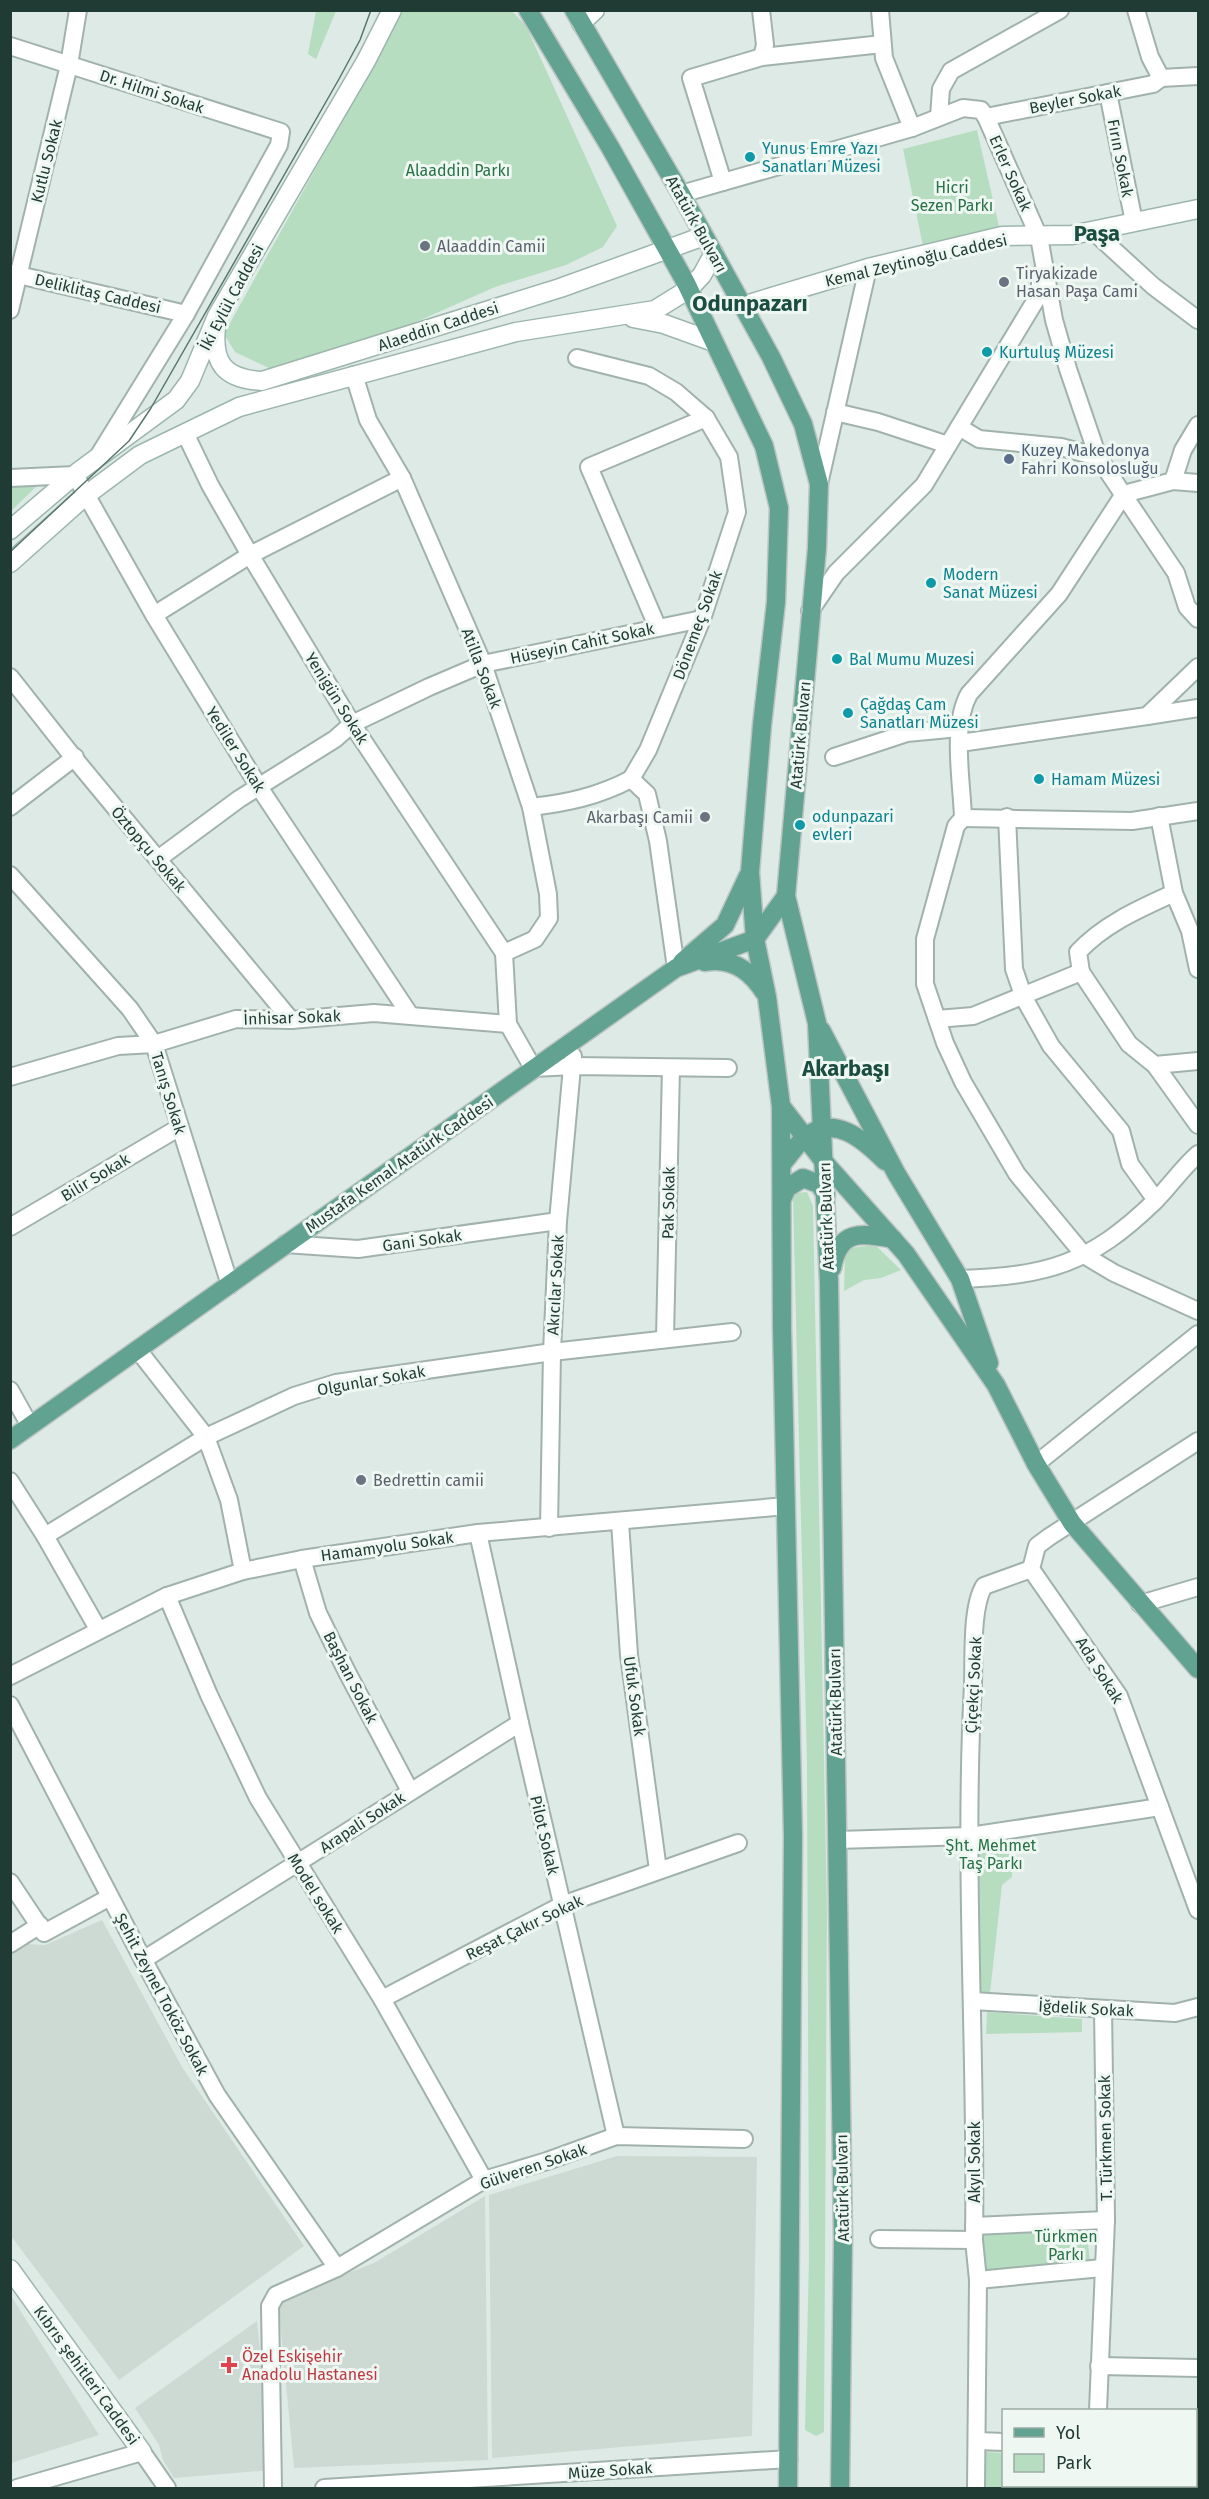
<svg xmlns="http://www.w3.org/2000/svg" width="1209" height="2499" font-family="'Fira Sans',sans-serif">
<rect width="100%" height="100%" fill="#deeae5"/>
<!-- built -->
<g fill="#cddad4">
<path d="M102 1920 182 2067 304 2246 119 2380 11 2236V1953L25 1944 45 1945Z"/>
<path d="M617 2156 757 2157 752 2436 492 2458 489 2195Z"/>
<path d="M485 2196 488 2460 294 2468 278 2300 374 2263Z"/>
<path d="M11 2296 99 2435 11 2463H10Z"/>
<path d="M257 2321 272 2470 174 2478 163 2460 159 2445 135 2408Z"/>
</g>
<!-- green -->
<g fill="#b6ddc0">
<path d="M316 11H336L316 59 308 54Z"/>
<path d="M403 11H512L526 26 617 226 603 247 566 265 495 287 380 338 273 370 235 352 224 334Z"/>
<path d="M977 130 1000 231 923 246 903 149Z"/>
<path d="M44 479 11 511V486Z"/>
<path d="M807 1192 813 1206 827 1910 824 2432 816 2436 805 2430 809 2260 807 1763 793 1197 798 1193Z"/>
<path d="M875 1245 901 1270 881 1278 864 1280 844 1291 845 1256 850 1248Z"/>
<path d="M1013 1830 1012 1877 1002 1885 989 2002 973 2001 970 1836Z"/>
<path d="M987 2012 1082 2019V2032L986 2034Z"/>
<path d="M1086 2226 1090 2262 982 2270 981 2234Z"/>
<path d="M986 2452 1003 2453 1004 2486H1057V2488L985 2487Z"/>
</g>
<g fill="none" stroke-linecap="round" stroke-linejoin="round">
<defs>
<g id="street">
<path d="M761 10 765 45 762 57"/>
<path d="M880 10 884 58 912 128"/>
<path d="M1136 10 1150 57 1161 78 1198 76"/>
<path d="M10 46 281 132 279 145 186 314 99 455"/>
<path d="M1108 93 1134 222"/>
<path d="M939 117 941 89 951 71 1060 10"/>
<path d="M986 117 1153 84 1161 78"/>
<path d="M723 182 691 78 762 57 882 44"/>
<path d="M681 194 912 128 963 108 981 110 986 117 1039 237 1054 320 1068 369 1098 457 1176 573 1187 607 1198 619"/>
<path d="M1093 231 1153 286 1198 320"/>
<path d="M10 273 186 314"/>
<path d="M10 310 69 65 78 10"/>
<path d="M577 358 649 376 676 392 706 418 729 457 737 512 702 619 648 750 631 779 647 794 658 841 676 968"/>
<path d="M354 375 368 420 402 478 483 664 531 807 548 894 549 918 535 939 504 953"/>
<path d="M835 412 878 422 948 445"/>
<path d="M1198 425 1183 450 1173 481 1124 494 1059 594 969 694C951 726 962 782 963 818L956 826 925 939V984L945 1043 963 1082 1017 1174 1084 1255 1114 1273 1198 1311"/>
<path d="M959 427 979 439 1061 447 1098 457"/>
<path d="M185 433 210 485 250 555 352 724 504 953 508 1024 533 1068 574 1066 728 1068"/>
<path d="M10 478 75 475 154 615 259 787 410 1015"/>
<path d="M1173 481 1198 483"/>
<path d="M819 484 868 268"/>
<path d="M810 611 836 573 924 485 1040 293V274"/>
<path d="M154 615 250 555 402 478"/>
<path d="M657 626 589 467 706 418"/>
<path d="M10 677 74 758 291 1020"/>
<path d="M1147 716 1198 708"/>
<path d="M960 743 1147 716 1198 667"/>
<path d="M834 757 907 733 959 728"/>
<path d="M10 807 75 757"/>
<path d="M531 807C567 803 599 796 631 779"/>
<path d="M1159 816 1174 893 1190 931 1198 969"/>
<path d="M1007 817 1014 969 1024 998 1051 1046 1121 1131 1130 1164 1156 1200"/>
<path d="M963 818 1132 821 1198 811"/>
<path d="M158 859 239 799 335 739 352 724 429 687 483 664 702 619"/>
<path d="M10 875 130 1009 154 1044 230 1285"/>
<path d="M1081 972 1078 952C1104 924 1139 909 1174 893"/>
<path d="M937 1019 973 1016 1081 972 1129 1044 1155 1065 1198 1061"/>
<path d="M1155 1065 1198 1125"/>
<path d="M10 1077 118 1046 154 1044 236 1019 291 1020 374 1013 508 1024"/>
<path d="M10 1227 180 1127"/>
<path d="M285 1244 358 1249 558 1221"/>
<path d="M960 1279C1048 1276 1090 1264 1155 1201 1170 1186 1182 1168 1198 1154"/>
<path d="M665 1338 671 1068"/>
<path d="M138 1350 206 1437 229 1500 243 1571"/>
<path d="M10 1390 30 1426"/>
<path d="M1198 1441 1049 1537 1037 1546 1031 1569 1119 1696 1198 1910"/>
<path d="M1036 1464 1198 1334"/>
<path d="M10 1481 45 1536 98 1629"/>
<path d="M620 1522 629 1655 658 1870"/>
<path d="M549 1528 552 1352 558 1221 573 1056"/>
<path d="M478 1533 520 1723 616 2136"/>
<path d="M45 1536 206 1437 294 1396 336 1383 552 1352 732 1332"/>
<path d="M302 1559 318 1613 347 1672 410 1791"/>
<path d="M167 1596 209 1695 258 1798 382 1999 484 2180"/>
<path d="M1140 1604 1198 1587"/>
<path d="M10 1676 167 1596 243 1571 302 1559 478 1533 786 1506"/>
<path d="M10 1705 139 1952 217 2095 337 2268"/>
<path d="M837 1840 970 1836 1160 1807"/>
<path d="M10 1882 44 1933 110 1897"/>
<path d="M10 1944 40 1925"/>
<path d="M143 1960 520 1723"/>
<path d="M382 1999 562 1905 738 1843"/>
<path d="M973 2001 1175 2013 1198 2007"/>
<path d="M974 2226 1106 2220"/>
<path d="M879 2239 974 2240"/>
<path d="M978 2280 1102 2268"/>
<path d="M1099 2366 1198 2368"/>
<path d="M1098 2410 1106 2220 1103 2009"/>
<path d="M977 2441 1004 2442"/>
<path d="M1196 2448H1198"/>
<path d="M1102 2486 1103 2488"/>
<path d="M17 2488 142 2452 167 2488"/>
<path d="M273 2488 270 2306 276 2295 337 2268 484 2180 547 2161 616 2136 744 2139"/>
<path d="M324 2488 789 2459"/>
<path d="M976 2488 978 2280 974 2240C977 2055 963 1869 973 1684 974 1657 971 1608 984 1586L1031 1569"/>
</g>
<g id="secondary">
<path d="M581 23 595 10"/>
<path d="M742 306 868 268 1002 236 1072 235 1198 209"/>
<path d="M633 318 664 324 714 342"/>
<path d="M216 327C212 364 225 379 262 381L560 288 704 236"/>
<path d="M10 530 78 472 176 400 190 381 217 316 366 61 392 10"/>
<path d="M10 563 85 496 140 455 239 407 516 332 655 310 689 289 702 275 714 253"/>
<path d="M10 2269 142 2452"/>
</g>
<g id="primary">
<path d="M528 10 610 147 686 283 764 446 779 508 776 602 762 725 750 872 755 939 767 997 781 1106 782 1328 793 1836 788 2488"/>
<path d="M574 10 681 194 771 357 803 424 819 484 817 548 786 896 817 1023 829 1282 843 2239 840 2488"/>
<path d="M682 962 725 925 748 876"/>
<path d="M705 962C731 957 750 970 764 992"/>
<path d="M821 1030 896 1173 960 1279 989 1363"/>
<path d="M781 1106 825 1163 906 1254 996 1385 1036 1464 1072 1523 1198 1669"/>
<path d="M782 1164C789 1156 795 1147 803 1139 833 1112 864 1140 885 1161"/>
<path d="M782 1199 787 1188 803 1178 819 1184 826 1195"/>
<path d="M832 1268C839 1230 860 1232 893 1239"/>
<path d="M10 1440 676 968 755 939 786 896"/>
</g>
</defs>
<!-- street casing -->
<use href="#street" stroke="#a1b2ac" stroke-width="20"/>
<!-- secondary casing -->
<use href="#secondary" stroke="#9db6ad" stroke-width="21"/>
<!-- primary casing -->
<use href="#primary" stroke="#bcc4c2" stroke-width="21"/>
<!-- street -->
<use href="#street" stroke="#fff" stroke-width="16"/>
<!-- secondary -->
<use href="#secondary" stroke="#fff" stroke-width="18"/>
<!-- primary -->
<use href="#primary" stroke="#61a291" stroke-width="18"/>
<!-- tram -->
<path stroke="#59776f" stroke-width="1.5" d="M10 552 129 441 151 408 339 79 360 40 371 10"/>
</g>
<!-- markers -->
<g fill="#0f9aa8" stroke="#eff7f3" stroke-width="2">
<circle cx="750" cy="157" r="6"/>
<circle cx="987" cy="352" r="6"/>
<circle cx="931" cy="583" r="6"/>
<circle cx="837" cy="659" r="6"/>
<circle cx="848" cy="713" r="6"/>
<circle cx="1039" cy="779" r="6"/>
<circle cx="800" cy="825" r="6"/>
</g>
<g fill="#6b7280" stroke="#eff7f3" stroke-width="2">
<circle cx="425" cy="246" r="6"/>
<circle cx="1004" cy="282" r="6"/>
<circle cx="705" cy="817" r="6"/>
<circle cx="361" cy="1480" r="6"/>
</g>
<circle fill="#5c6f8a" stroke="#eff7f3" stroke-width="2" cx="1009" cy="459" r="6"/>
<path fill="#e0444e" stroke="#eff7f3" stroke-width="2" d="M226 2356h6v6h6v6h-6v6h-6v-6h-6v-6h6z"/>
<g text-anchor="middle" stroke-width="6" stroke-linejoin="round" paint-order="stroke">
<!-- street labels -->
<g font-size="16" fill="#1f3b33" stroke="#eff7f3">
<text transform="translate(152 91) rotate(18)" y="6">Dr. Hilmi Sokak</text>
<text transform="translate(1075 99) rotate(-11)" y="6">Beyler Sokak</text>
<text transform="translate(1121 158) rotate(79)" y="6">Fırın Sokak</text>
<text transform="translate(46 161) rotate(-76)" y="6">Kutlu Sokak</text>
<text transform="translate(1011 173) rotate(66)" y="6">Erler Sokak</text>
<text transform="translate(697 224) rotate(61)" y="6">Atatürk Bulvarı</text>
<text transform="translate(916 260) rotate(-13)" y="6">Kemal Zeytinoğlu Caddesi</text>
<text transform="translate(98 293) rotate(13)" y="6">Deliklitaş Caddesi</text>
<text transform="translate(231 297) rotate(-62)" y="6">İki Eylül Caddesi</text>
<text transform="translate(438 326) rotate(-18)" y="6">Alaeddin Caddesi</text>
<text transform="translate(697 625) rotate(-70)" y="6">Dönemeç Sokak</text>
<text transform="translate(582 643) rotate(-12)" y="6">Hüseyin Cahit Sokak</text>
<text transform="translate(482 668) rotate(69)" y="6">Atilla Sokak</text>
<text transform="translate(337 698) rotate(58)" y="6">Yenigün Sokak</text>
<text transform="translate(800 735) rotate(-85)" y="6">Atatürk Bulvarı</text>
<text transform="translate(236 749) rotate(58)" y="6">Yediler Sokak</text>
<text transform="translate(149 849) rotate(50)" y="6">Öztopçu Sokak</text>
<text transform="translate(292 1017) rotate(-2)" y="6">İnhisar Sokak</text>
<text transform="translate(169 1093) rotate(73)" y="6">Tanış Sokak</text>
<text transform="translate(399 1164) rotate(-35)" y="6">Mustafa Kemal Atatürk Caddesi</text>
<text transform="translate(95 1177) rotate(-31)" y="6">Bilir Sokak</text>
<text transform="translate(668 1203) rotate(-89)" y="6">Pak Sokak</text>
<text transform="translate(826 1216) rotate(-92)" y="6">Atatürk Bulvarı</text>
<text transform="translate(422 1240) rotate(-8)" y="6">Gani Sokak</text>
<text transform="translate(555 1285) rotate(-87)" y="6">Akıcılar Sokak</text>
<text transform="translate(371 1380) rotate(-10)" y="6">Olgunlar Sokak</text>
<text transform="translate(387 1546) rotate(-8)" y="6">Hamamyolu Sokak</text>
<text transform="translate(1100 1670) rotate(58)" y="6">Ada Sokak</text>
<text transform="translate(351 1677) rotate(63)" y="6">Başhan Sokak</text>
<text transform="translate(973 1685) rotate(-87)" y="6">Çiçekçi Sokak</text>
<text transform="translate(635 1696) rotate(82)" y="6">Ufuk Sokak</text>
<text transform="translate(835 1702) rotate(-91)" y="6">Atatürk Bulvarı</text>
<text transform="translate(362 1822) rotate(-33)" y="6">Arapali Sokak</text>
<text transform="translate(545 1835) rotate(77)" y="6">Pilot Sokak</text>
<text transform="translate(316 1893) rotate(58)" y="6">Model sokak</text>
<text transform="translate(524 1927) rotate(-26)" y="6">Reşat Çakır Sokak</text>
<text transform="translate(162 1994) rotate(62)" y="6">Şehit Zeynel Toköz Sokak</text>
<text transform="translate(1086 2008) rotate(3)" y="6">İğdelik Sokak</text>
<text transform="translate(1105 2138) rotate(-91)" y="6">T. Türkmen Sokak</text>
<text transform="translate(974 2162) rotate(-90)" y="6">Akyıl Sokak</text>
<text transform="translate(533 2166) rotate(-19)" y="6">Gülveren Sokak</text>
<text transform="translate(842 2188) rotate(-91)" y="6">Atatürk Bulvarı</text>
<text transform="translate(87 2375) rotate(54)" y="6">Kıbrıs şehitleri Caddesi</text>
<text transform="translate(610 2470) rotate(-4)" y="6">Müze Sokak</text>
</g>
<!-- culture labels -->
<g font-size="16" fill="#0d838f" stroke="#eff7f3" text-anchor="start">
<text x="762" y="154">Yunus Emre Yazı<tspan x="762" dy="18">Sanatları Müzesi</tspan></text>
<text x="999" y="358">Kurtuluş Müzesi</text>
<text x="943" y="580">Modern<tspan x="943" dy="18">Sanat Müzesi</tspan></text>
<text x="849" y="665">Bal Mumu Muzesi</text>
<text x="860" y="710">Çağdaş Cam<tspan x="860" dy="18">Sanatları Müzesi</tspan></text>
<text x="1051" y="785">Hamam Müzesi</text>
<text x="812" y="822">odunpazari<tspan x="812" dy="18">evleri</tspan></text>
</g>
<!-- park labels -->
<g font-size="16" fill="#287245" stroke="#eff7f3">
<text x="458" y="176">Alaaddin Parkı</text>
<text x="952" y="193">Hicri<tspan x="952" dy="18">Sezen Parkı</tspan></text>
<text x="991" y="1851">Şht. Mehmet<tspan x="991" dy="18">Taş Parkı</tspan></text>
<text x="1066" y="2242">Türkmen<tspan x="1066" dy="18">Parkı</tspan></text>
</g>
<!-- worship labels -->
<g font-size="16" fill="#5b616d" stroke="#eff7f3" text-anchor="start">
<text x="437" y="252">Alaaddin Camii</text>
<text x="1016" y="279">Tiryakizade<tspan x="1016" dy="18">Hasan Paşa Cami</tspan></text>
<text x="693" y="823" text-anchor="end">Akarbaşı Camii</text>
<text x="373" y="1486">Bedrettin camii</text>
</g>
<!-- service labels -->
<g font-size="16" fill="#4e5e75" stroke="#eff7f3" text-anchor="start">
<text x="1021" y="456">Kuzey Makedonya<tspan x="1021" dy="18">Fahri Konsolosluğu</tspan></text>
</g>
<!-- health labels -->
<g font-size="16" fill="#be3a42" stroke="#eff7f3" text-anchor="start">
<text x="242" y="2362">Özel Eskişehir<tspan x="242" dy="18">Anadolu Hastanesi</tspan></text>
</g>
<!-- district labels -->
<g font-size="22" font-weight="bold" fill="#1b4d40" stroke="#eff7f3">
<text x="1097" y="241">Paşa</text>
<text x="750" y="311">Odunpazarı</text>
<text x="846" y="1076">Akarbaşı</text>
</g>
</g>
<!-- border -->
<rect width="1209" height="2499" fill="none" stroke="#1f3b33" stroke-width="24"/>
<!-- legend -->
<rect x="1002" y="2409" width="195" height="78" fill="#eff7f3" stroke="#9caca6" stroke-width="1.5"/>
<rect x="1014" y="2428" width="30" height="9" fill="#61a291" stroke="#9caca6" stroke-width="1.5"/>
<text x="1056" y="2439" font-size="18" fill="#1f3b33">Yol</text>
<rect x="1014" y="2454" width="30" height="18" fill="#b6ddc0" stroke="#9caca6" stroke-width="1.5"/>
<text x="1056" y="2469" font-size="18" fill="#1f3b33">Park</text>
</svg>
